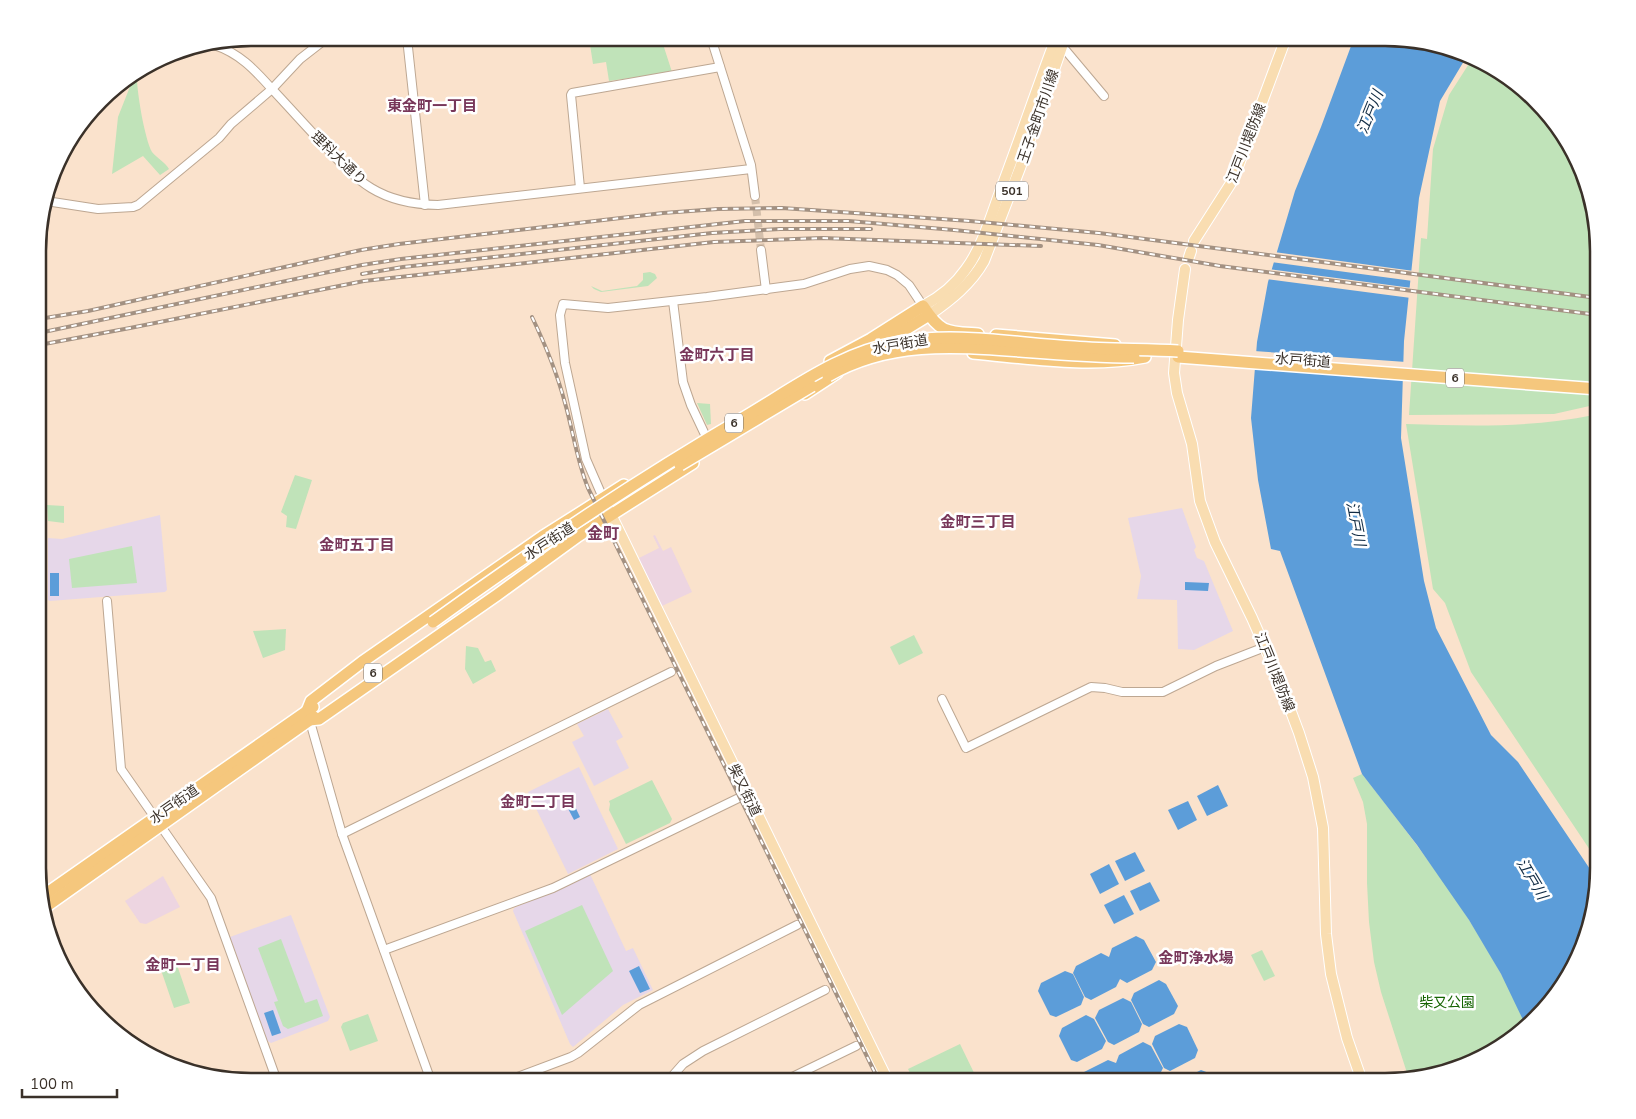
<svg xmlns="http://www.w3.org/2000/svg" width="1636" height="1119" font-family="'Nunito Sans','Noto Sans JP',sans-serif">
<rect width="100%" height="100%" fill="#fae2cc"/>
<!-- education -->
<g fill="#e6d7e9">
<path d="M1182 508 1196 547 1194 550 1197 558 1204 561 1233 631 1194 650 1178 649 1177 600 1137 599 1141 576 1128 518Z"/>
<path d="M160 515 167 590 165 592 50 601 48 600V538L62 539Z"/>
<path d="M608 709 623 737 616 741 629 768 594 786 572 742 584 736 577 724Z"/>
<path d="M579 767 618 849 568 874 528 792Z"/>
<path d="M590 874 626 951 633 948 653 990 623 1005 573 1047 570 1044 513 911 514 908Z"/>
<path d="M291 915 330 1017 328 1021 271 1043 266 1040 230 937Z"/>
</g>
<!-- medical -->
<g fill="#edd5e1">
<path d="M655 535 663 551 671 547 692 592 662 606 637 559 659 548 653 536Z"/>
<path d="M163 876 180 907 146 924 140 923 125 901Z"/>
</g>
<!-- green -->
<g fill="#c0e3b9">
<path d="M589 38H661L672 72 609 81 606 62 593 64Z"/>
<path d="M1472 59 1515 82 1570 145 1598 238V315L1594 405 1554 414 1409 415 1421 238 1427 239 1433 149 1449 95Z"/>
<path d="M137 74C136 89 145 140 152 152 157 158 165 162 169 169L160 175 143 156 112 174 118 117 131 84 125 81Z"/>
<path d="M643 273 650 272 655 274 657 278 648 286 601 292 594 289 591 286 602 291 637 286 643 280Z"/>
<path d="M697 403 710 404 711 424 707 425Z"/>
<path d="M1594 415 1598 419V862L1471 672 1445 603 1433 589 1406 424C1471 426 1531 428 1594 415Z"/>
<path d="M295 475 312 480 296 529 286 527 287 516 281 512Z"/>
<path d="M47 505 64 506V523L48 521Z"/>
<path d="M132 546 137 583 72 588 69 559Z"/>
<path d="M286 629 285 650 263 658 253 631Z"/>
<path d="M914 635 923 653 899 665 890 647Z"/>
<path d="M466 646 478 648 485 662 491 660 496 671 473 684 465 669Z"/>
<path d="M1362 774C1412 838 1463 903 1501 974 1510 990 1517 1006 1524 1022L1479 1059 1408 1076 1381 992 1374 962 1369 922 1367 883V824L1363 802 1353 778Z"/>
<path d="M652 780 672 819 670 823 626 844 609 810 610 804 609 801Z"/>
<path d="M582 905 613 971 562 1015 525 931Z"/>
<path d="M281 939 305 1003 317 999 323 1016 288 1029 283 1026 274 1002 278 1001 258 948Z"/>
<path d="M1262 950 1275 976 1264 981 1251 955Z"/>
<path d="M177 965 190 1003 174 1008 161 970Z"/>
<path d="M368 1014 378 1041 350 1051 341 1027 343 1023Z"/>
<path d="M960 1044 978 1081H914L908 1069Z"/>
</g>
<!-- water -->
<g fill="#5c9dd9">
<path d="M1354 38C1391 38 1433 38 1467 56L1440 101 1419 198 1404 341 1401 438 1424 581 1436 628 1491 735 1518 762 1598 881 1587 937 1554 998 1524 1022 1501 974 1469 920 1417 845 1362 774 1280 551 1271 549 1258 480 1251 418 1257 342 1268 282 1295 191 1321 127Z"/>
<rect x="50" y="573" width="9" height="23"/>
<path d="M1185 582 1209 583 1208 591 1185 590Z"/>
<path d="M1218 785 1228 806 1207 816 1197 796Z"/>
<path d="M570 796 580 817 574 820 563 799Z"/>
<path d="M1188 801 1197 820 1178 830 1168 810Z"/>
<path d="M1135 852 1145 871 1125 881 1115 861Z"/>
<path d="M1109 864 1119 884 1100 894 1090 874Z"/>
<path d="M1150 882 1160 901 1140 911 1130 891Z"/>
<path d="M1124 895 1134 914 1114 924 1104 905Z"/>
<path d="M1136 936 1144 940 1156 962 1152 970 1127 983 1120 979 1116 987 1091 1000 1085 997 1073 973 1076 966 1101 953 1109 957 1112 948Z"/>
<path d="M639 966 650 989 640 993 629 971Z"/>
<path d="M1065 971 1073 974 1084 997 1081 1005 1056 1017 1050 1015 1038 991 1041 983Z"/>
<path d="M1159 980 1166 984 1178 1006 1174 1014 1149 1027 1143 1024 1131 1000 1134 993Z"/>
<path d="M1123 998 1131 1002 1142 1024 1139 1032 1114 1045 1108 1042 1095 1018 1099 1010Z"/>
<path d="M273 1010 281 1033 272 1036 264 1013Z"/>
<path d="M1086 1015 1094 1019 1106 1041 1102 1049 1077 1062 1071 1060 1059 1036 1062 1028Z"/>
<path d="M1179 1024 1187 1027 1198 1050 1195 1058 1170 1071 1164 1068 1152 1044 1155 1036Z"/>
<path d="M1143 1042 1151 1046 1163 1068 1159 1076 1149 1081H1081L1084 1072 1108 1060 1116 1063 1119 1055Z"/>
<path d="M1201 1070 1209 1073 1213 1081H1179Z"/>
</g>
<!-- pier -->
<g fill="#fae2cc">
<path d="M1274 252 1414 271 1413 281 1271 262Z"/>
<path d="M1269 269 1412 288 1411 298 1266 279Z"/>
<path d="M1254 351 1406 362 1405 379 1252 368Z"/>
</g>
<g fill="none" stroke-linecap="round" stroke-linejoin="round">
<!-- minor-tunnel -->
<path stroke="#d4bfab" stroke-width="8" stroke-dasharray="8 4" stroke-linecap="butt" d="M755 196 761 250"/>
<defs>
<g id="minor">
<path d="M407 38 425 205"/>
<path d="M711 38 751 165 755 196"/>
<path d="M214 45C239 53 254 69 271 88 288 106 304 124 321 142 358 182 379 204 438 205L751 169"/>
<path d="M1062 46 1104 96"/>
<path d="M580 188 571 95 572 93 720 67"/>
<path d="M46 201 98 209 133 207 138 205 219 138 231 124 272 89 300 59 327 38"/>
<path d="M761 250 766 290"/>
<path d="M673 301 683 382 691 405 709 443"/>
<path d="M603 498 586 459 565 363 560 315 563 304 608 308 707 297 804 284 850 269 869 266 887 270 897 275 909 285 923 306"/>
<path d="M107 601 121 769 211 898 277 1081"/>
<path d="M942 699 966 748 1091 687 1105 688 1122 692H1163L1216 666 1265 647"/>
<path d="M309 718 342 834 431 1081"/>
<path d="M342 834 671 672"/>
<path d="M384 950 553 888 747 794"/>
<path d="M507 1081 571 1057 578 1053 639 1005 797 925"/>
<path d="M668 1081 683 1064 703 1051 825 990"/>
<path d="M784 1081 856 1046"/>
</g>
<g id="major">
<path d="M1194 241 1233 180 1286 38"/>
<path d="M1189 257 1191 251"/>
<path d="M1185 269 1178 320 1174 373 1177 393 1192 444 1200 501 1215 542 1252 618 1278 677 1299 733 1313 777 1323 828 1326 934 1331 974 1347 1038 1362 1081"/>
<path d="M923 306C940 297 955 285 966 269 982 248 992 213 1001 189 1020 139 1037 88 1056 38"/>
<path d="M929 315C951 300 971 284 984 261L1020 168 1065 38"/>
<path d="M603 498 888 1081"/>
</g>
<g id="highway">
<path d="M996 335 1115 345"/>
<path d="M880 345 929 315"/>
<path d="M973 353C1030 358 1089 368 1145 357"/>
<path d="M1178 357 1598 389"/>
<path d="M830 361 871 339 923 306C941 334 947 332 978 334"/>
<path d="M805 394 837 373"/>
<path d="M307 711 311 701 362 662 542 537 624 485"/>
<path d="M309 720 319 719 497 595 578 536 693 463"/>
<path d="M40 898 313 707"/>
<path d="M44 908 314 717"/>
</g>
</defs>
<!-- minor casing -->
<use href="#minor" stroke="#bda792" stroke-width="10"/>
<!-- major casing -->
<use href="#major" stroke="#fff" stroke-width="12"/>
<!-- highway casing -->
<use href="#highway" stroke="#fff" stroke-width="14"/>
<!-- minor -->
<use href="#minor" stroke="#fff" stroke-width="8"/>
<!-- major -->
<use href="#major" stroke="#f9ddb1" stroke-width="10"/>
<!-- highway -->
<use href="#highway" stroke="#f5c77d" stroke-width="11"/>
<defs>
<g id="rail">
<path d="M362 274 403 267 712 233 780 229H871"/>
<path d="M532 317C545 344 557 373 565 403 573 431 577 461 588 488L879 1081"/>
<path d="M39 319 88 311 361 250 399 244 663 213 718 209 782 208 970 221 1099 233 1598 298"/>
<path d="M39 333 362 265 401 259 745 221H849L954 230 1098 245 1220 266 1598 315"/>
<path d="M39 345 130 328 364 281 714 242 822 238 1041 246"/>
</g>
</defs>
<!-- rail casing -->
<use href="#rail" stroke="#a39182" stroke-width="4"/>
<!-- rail -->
<use href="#rail" stroke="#fff" stroke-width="2" stroke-dasharray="5.5" stroke-linecap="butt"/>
<defs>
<g id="highway-bridge">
<path d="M828 376C888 341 953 346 1020 351 1058 354 1095 357 1134 357"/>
<path d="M680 465 812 386"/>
<path d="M433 622C535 548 640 478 748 415 798 385 842 352 900 342 958 332 1017 344 1074 347 1109 350 1143 349 1178 351"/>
</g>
</defs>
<!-- highway-bridge casing -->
<use href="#highway-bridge" stroke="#fff" stroke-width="14" stroke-linecap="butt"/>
<!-- highway-bridge -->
<use href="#highway-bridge" stroke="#f5c77d" stroke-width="11"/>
</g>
<g text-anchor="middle" stroke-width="5" stroke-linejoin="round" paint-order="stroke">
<!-- shield labels -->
<g fill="#fff" stroke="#756f69" stroke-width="1">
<rect x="996" y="181.5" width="32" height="19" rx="4"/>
<rect x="1446" y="368.5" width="18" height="19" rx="4"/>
<rect x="725" y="413.5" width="18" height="19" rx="4"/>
<rect x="364" y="663.5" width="18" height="19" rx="4"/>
</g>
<g font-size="12" font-weight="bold" fill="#3a3129">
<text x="1012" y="195">501</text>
<text x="1455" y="382">6</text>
<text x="734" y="427">6</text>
<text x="373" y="677">6</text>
</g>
<!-- street labels -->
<g font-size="14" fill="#3a3129" stroke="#fff">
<text transform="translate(1038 116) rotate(-71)" y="5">王子金町市川線</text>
<text transform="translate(1246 143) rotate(-69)" y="5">江戸川堤防線</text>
<text transform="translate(339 158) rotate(44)" y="5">理科大通り</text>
<text transform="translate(900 344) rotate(-10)" y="5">水戸街道</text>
<text transform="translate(1303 360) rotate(4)" y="5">水戸街道</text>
<text transform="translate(549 541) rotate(-33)" y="5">水戸街道</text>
<text transform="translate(1275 672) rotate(68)" y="5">江戸川堤防線</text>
<text transform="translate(745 790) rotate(64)" y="5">柴又街道</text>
<text transform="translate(174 804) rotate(-35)" y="5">水戸街道</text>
</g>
<!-- park labels -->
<g font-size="14" fill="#166402" stroke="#fff">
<text x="1447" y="1007">柴又公園</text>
</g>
<!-- neighbourhood labels -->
<g font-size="15" font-weight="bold" fill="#78375a" stroke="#fff">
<text x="432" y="111">東金町一丁目</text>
<text x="717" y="360">金町六丁目</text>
<text x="978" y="527">金町三丁目</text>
<text x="357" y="550">金町五丁目</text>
<text x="538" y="807">金町二丁目</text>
<text x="1196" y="963">金町浄水場</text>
<text x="183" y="970">金町一丁目</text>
</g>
<!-- water labels -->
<g font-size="15" font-style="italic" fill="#102b44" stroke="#fff">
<text transform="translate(1370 112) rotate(-68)" y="5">江戸川</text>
<text transform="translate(1356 524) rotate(79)" y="5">江戸川</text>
<text transform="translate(1532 879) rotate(59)" y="5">江戸川</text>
</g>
<!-- quarter labels -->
<g font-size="16" font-weight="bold" fill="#78375a" stroke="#fff">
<text x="603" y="539">金町</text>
</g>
</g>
<!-- crop -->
<path d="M0 0H1636V1119H0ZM251 46H1385A205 205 0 0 1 1590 251V868A205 205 0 0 1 1385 1073H251A205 205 0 0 1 46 868V251A205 205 0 0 1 251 46Z" fill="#fff" fill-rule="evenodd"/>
<path fill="none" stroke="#3a3129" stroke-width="2.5" d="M251 46H1385A205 205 0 0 1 1590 251V868A205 205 0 0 1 1385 1073H251A205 205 0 0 1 46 868V251A205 205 0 0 1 251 46Z"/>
<!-- scale -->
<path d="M22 1089v8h95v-8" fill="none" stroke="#3a3129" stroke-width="2.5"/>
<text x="30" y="1089" font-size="15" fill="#3a3129" stroke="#ffffff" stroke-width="4" paint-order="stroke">100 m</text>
</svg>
